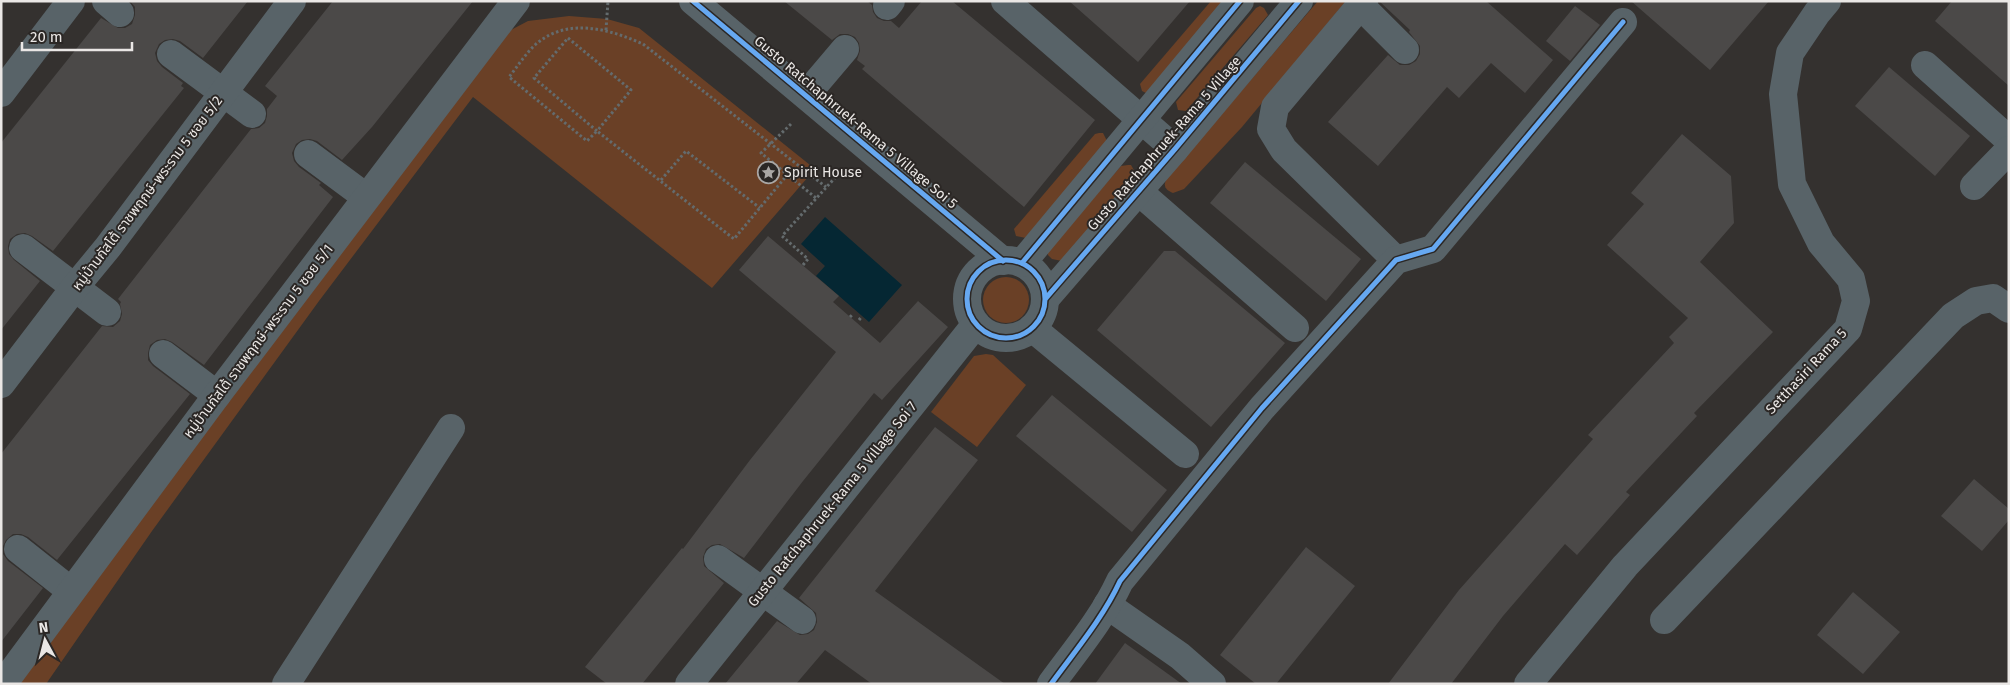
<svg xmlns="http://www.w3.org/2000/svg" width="2010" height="685" font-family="'Fira Sans','Noto Sans Thai',sans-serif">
<rect width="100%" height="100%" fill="#34312f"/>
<!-- green -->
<g fill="#6a4026">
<path d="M1211 1H1229L1146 93 1142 91 1140 84Z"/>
<path d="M1318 1H1346L1242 127 1184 189 1173 193C1165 190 1162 185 1168 177Z"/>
<path d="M1260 6 1264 8 1268 15 1186 111 1178 110 1176 102 1256 8Z"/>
<path d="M569 16 607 19 639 28 815 169 712 288 473 97 319 301 152 531 46 684H15L507 32 528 21Z"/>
<path d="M1099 133H1103L1107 141 1026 238 1016 236 1014 229 1095 134Z"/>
<path d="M1128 165H1131L1136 174 1062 261 1052 259 1048 255V249L1121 166Z"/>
<circle cx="1006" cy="300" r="23"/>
<path d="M986 354 993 355 1026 385 977 447 931 412 974 356Z"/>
</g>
<!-- water -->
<path fill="#052733" d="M825 217 902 285 869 322 816 276 825 266 801 244Z"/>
<!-- building -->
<g fill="#4b4948">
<path d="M130 1H248L203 58 180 41 173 39 165 40 159 44 155 53 157 61 162 67 183 83 181 86 184 88 53 251 32 236 25 233 17 234 10 239 8 246 9 254 14 260 40 281 1 330V143L101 18 118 28H125L132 24 135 15V7Z"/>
<path d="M333 1H473L372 127 342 160 317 141 310 139 302 140 296 144 292 153 294 161 299 167 321 183 319 185 333 197 204 365 172 342 165 339 157 340 150 345 148 353V360L153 366 190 394 57 560 28 537 21 534H13L6 540 3 546V554L8 561 43 588 1 642V454L102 326 113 327 120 321 122 314 120 304 121 302 118 299 251 129 259 128 265 123 267 116V109L277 96 265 86Z"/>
<path d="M784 1H867L872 5 873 12 877 18 884 21H891L899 28 922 1H952L1095 120 1024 207 862 69 865 66 857 60 860 51 859 43 855 37 848 34H840L832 40Z"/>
<path d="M1069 1H1190L1138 62Z"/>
<path d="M1379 1H1486L1553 60 1525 93 1491 63 1459 98 1447 87 1378 166 1328 122 1388 55 1400 65H1409L1416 61 1420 54V46L1409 32 1410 30Z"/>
<path d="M1631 1H1769L1710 70Z"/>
<path d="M1952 1H2009V86L1935 21Z"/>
<path d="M1575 6 1600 25 1570 61 1546 41Z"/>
<path d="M1889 67 1970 136 1935 176 1855 106Z"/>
<path d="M1682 134 1731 176 1734 223 1700 262 1773 332 1694 413 1697 416 1626 492 1630 495 1577 555 1565 544 1503 616 1451 684H1388L1459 590 1593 439 1588 435 1674 343 1669 337 1688 318 1607 245 1644 204 1631 193Z"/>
<path d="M1245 162 1361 259 1326 301 1210 203Z"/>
<path d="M768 236 839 296 833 302 880 343 918 301 948 327 882 400 874 393 803 481 744 558 720 544 712 545 706 549 703 557 704 566 724 583 642 684H607L585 667 682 548 683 549 750 460 836 352 739 270Z"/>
<path d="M1164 251H1175L1285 343 1211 427 1097 330Z"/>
<path d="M1052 395 1167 490 1132 532 1016 436Z"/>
<path d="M935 427 978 460 875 591 1005 684H872L825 650 796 684H725L777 621 800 635 808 634 814 630 817 622 816 613 799 598Z"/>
<path d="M1974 479 2009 509V520L1982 551 1941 516Z"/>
<path d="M1306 547 1355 586 1276 684H1256L1220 655Z"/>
<path d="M1853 592 1900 632 1863 674 1817 635Z"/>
<path d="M1125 643 1182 684H1095Z"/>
</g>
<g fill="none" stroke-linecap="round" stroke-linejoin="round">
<!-- path -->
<g stroke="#646b6d" stroke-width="3" stroke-dasharray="2.5 2.5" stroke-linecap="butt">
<path d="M606 30 608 1"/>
<path d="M568 38 631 90 597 131 534 78Z"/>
<path d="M791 124 761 153 816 198"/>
<path d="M788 174 734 239 597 131 587 141 509 77C517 67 526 53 536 44 568 17 609 29 643 44L826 187"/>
<path d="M661 180 686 151 760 208"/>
<path d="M803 265 808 259 782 236 843 169"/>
<path d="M850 317 853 314"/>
<path d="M859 320 862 316"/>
</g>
<!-- minor -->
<g stroke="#586368" stroke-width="28">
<path d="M106 1 120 13"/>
<path d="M693 1 1003 261"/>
<path d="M1005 1 1175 149"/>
<path d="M1364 1 1275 107 1271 129 1284 150 1396 260"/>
<path d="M1360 5 1405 50"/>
<path d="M887 6 891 1"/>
<path d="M171 54 252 114"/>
<path d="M1925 65 2009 140"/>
<path d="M1 93 71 1"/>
<path d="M806 95 845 49"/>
<path d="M308 154 366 197"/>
<path d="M1974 186 2009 150"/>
<path d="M1138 191 1295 328"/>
<path d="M23 248 107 312"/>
<circle cx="1006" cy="299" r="39"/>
<path d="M1022 263 1240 1"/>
<path d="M1046 298 1175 149 1299 1"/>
<path d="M1032 328 1185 454"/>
<path d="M163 354 217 395"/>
<path d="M1 384 75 287 108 247 292 1"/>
<path d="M18 549 71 591"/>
<path d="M718 559 802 620"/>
<path d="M1107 605 1180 656 1212 684"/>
<path d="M1664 620 1953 316 1976 301 1993 298 2009 309"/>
<path d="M3 684 217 395 516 1"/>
<path d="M286 684 451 428"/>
<path d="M689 684 976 324"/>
<path d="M1051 684C1075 651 1103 618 1120 581L1262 408 1396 260 1433 249 1623 22"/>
<path d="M1528 684 1625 566 1848 329 1856 301 1851 279 1821 243 1792 184 1783 94 1790 53 1817 13 1827 1"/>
</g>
<defs>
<g id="cycleway">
<path d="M693 1 1003 261"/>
<circle cx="1006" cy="299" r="39"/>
<path d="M1022 263 1240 1"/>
<path d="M1046 298 1175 149 1299 1"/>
<path d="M1051 684C1075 651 1103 618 1120 581L1262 408 1396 260 1433 249 1623 22"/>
</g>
</defs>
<!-- cycleway casing -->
<use href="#cycleway" stroke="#2b2725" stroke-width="8"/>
<!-- cycleway -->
<use href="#cycleway" stroke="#66a8f1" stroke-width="5"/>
</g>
<!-- icons -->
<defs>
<symbol id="sight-ring" viewBox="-11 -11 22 22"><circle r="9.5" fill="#2b2725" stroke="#aaa7a5" stroke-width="1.5"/><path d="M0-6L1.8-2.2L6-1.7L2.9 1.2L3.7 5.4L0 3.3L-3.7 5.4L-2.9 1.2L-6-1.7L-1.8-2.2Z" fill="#aaa7a5"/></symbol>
</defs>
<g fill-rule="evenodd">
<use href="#sight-ring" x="756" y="160" width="25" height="25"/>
</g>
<g text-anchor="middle" stroke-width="4" stroke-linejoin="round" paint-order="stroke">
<!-- street labels -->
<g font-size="14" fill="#eae7e5" stroke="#2b2725">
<text transform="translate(856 122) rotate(40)" y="5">Gusto Ratchaphruek-Rama 5 Village Soi 5</text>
<text transform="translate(1164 143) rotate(-49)" y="5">Gusto Ratchaphruek-Rama 5 Village</text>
<text transform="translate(147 193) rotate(-53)" y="5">หมู่บ้านกัสโต้ ราชพฤกษ์-พระราม 5 ซอย 5/2</text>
<text transform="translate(258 341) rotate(-53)" y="5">หมู่บ้านกัสโต้ ราชพฤกษ์-พระราม 5 ซอย 5/1</text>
<text transform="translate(1806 371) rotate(-47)" y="5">Setthasiri Rama 5</text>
<text transform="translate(832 504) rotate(-51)" y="5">Gusto Ratchaphruek-Rama 5 Village Soi 7</text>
</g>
<!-- poi labels -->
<g font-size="14" fill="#eae7e5" stroke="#2b2725" text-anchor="start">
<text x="784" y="177">Spirit House</text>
</g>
</g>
<!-- border -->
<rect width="2010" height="685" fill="none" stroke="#eae7e5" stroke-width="5"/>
<!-- north arrow -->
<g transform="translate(45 640) rotate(353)" stroke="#2b2725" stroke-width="4" paint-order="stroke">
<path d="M0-4L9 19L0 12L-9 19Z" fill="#eae7e5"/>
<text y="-8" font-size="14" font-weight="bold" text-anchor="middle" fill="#eae7e5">N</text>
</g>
<!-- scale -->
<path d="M22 42v8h110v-8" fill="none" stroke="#eae7e5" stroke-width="2.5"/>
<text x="30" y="42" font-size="15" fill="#eae7e5" stroke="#2b2725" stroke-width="4" paint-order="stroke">20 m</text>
</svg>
